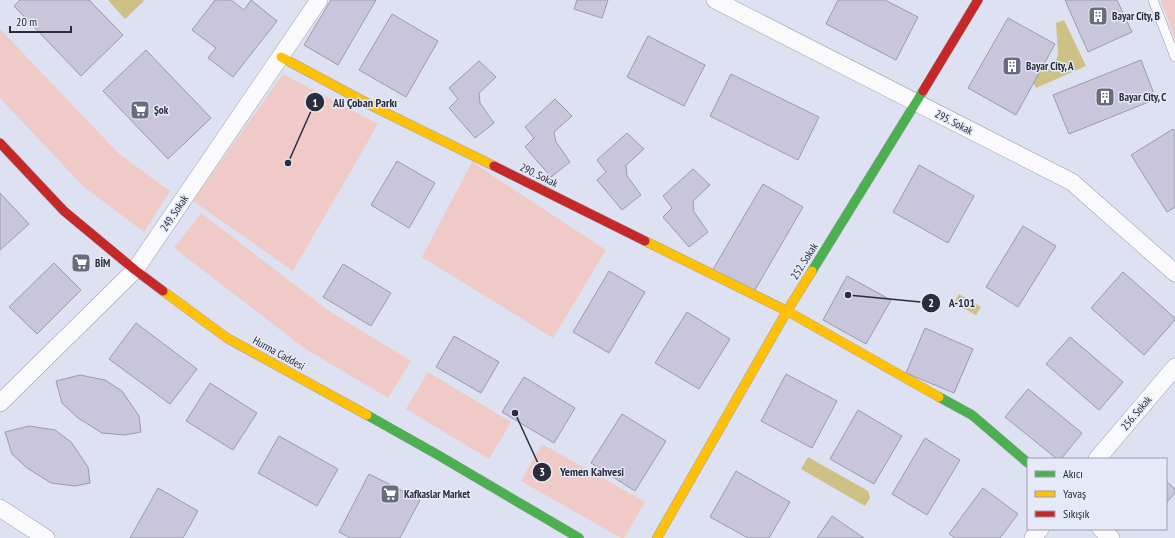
<svg xmlns="http://www.w3.org/2000/svg" width="1175" height="538" font-family="'PT Sans Narrow',sans-serif">
<rect width="100%" height="100%" fill="#dde1f1"/>
<!-- green -->
<g fill="#efcac7">
<path d="M1161 0H1175V39Z"/>
<path d="M0 29 119 154 170 191 144 232 84 187 0 98Z"/>
<path d="M283 74 378 124 293 271 193 201Z"/>
<path d="M472 162 606 250 553 338 422 257Z"/>
<path d="M201 213 329 311 411 361 388 398 304 348 174 248Z"/>
<path d="M428 372 511 422 489 459 406 409Z"/>
<path d="M542 444 645 502 624 538H621L521 481Z"/>
</g>
<!-- water -->
<g fill="#cec185">
<path d="M108 0H143L144 1 125 19Z"/>
<path d="M1064 20 1086 66 1036 88 1032 80 1038 73 1049 69 1056 61 1058 54 1056 23Z"/>
<path d="M959 294 981 307 976 315 954 303Z"/>
<path d="M808 457 868 491 870 498 865 506 801 469Z"/>
</g>
<!-- building -->
<g fill="#c8c5dc" stroke="#9b9ba8">
<path d="M20 0H89L123 35 81 76 14 6Z"/>
<path d="M215 0H231L244 10 251 0 277 21 233 77 208 58 216 48 192 30Z"/>
<path d="M331 0H376L338 65 304 45Z"/>
<path d="M577 0H608L602 18 574 9Z"/>
<path d="M838 0H885L918 17 896 60 826 24Z"/>
<path d="M1065 0H1117L1132 32 1088 52Z"/>
<path d="M392 14 438 41 406 97 359 70Z"/>
<path d="M1008 18 1055 44 1016 115 968 88Z"/>
<path d="M648 36 705 65 684 106 627 77Z"/>
<path d="M146 50 211 118 168 159 103 91Z"/>
<path d="M1141 60 1156 99 1069 134 1053 95Z"/>
<path d="M479 61 496 77 479 93 480 103 494 123 475 138 449 108 458 99 449 88Z"/>
<path d="M731 74 819 117 798 160 710 116Z"/>
<path d="M555 99 572 116 554 132 556 142 570 162 551 177 525 147 534 138 525 127Z"/>
<path d="M1173 129 1175 132V207L1167 212 1131 155Z"/>
<path d="M627 133 644 149 626 165 627 176 641 195 622 210 597 180 606 172 597 160Z"/>
<path d="M397 161 435 183 409 228 371 205Z"/>
<path d="M919 165 974 196 948 243 893 212Z"/>
<path d="M693 169 710 185 693 201 694 212 708 232 689 247 663 217 672 208 663 196Z"/>
<path d="M763 184 803 207 752 295 712 271Z"/>
<path d="M0 193 29 224 0 250Z"/>
<path d="M1023 226 1056 246 1018 307 986 287Z"/>
<path d="M54 263 81 290 37 334 9 307Z"/>
<path d="M343 264 391 293 371 326 323 297Z"/>
<path d="M609 271 645 292 609 353 573 332Z"/>
<path d="M1123 272 1175 318V320L1144 355 1091 308Z"/>
<path d="M847 276 891 300 866 344 823 320Z"/>
<path d="M687 312 730 339 699 389 655 363Z"/>
<path d="M136 323 197 369 170 404 109 359Z"/>
<path d="M925 328 973 349 954 393 906 373Z"/>
<path d="M454 336 499 362 481 393 436 367Z"/>
<path d="M1070 337 1123 382 1099 410 1046 364Z"/>
<path d="M786 374 837 401 812 448 761 421Z"/>
<path d="M80 375 105 380 122 391 139 416 141 432 125 435 102 433 78 418 62 403 56 381Z"/>
<path d="M524 377 575 408 554 443 502 412Z"/>
<path d="M210 383 257 413 233 450 186 421Z"/>
<path d="M1028 389 1082 433 1061 459H1057L1005 417Z"/>
<path d="M858 410 902 436 874 484 830 459Z"/>
<path d="M622 414 666 441 635 491 591 463Z"/>
<path d="M29 426 55 430 71 442 88 467 90 483 75 486 51 483 27 468 12 454 5 432Z"/>
<path d="M279 436 338 469 317 506 258 473Z"/>
<path d="M925 438 960 460 927 515 892 494Z"/>
<path d="M736 471 790 502 769 538H748L710 517Z"/>
<path d="M369 474 420 500 400 538H350L339 532Z"/>
<path d="M1166 481 1175 489V493L1166 503Z"/>
<path d="M158 488 198 511 183 538H130Z"/>
<path d="M983 488 1018 514 1000 538H955L949 534Z"/>
<path d="M832 516 864 538H817Z"/>
</g>
<g fill="none" stroke-linecap="round" stroke-linejoin="round">
<defs>
<path id="lane" d="M1153 0 1175 57"/>
<g id="street">
<path d="M715 0 1072 182 1175 273"/>
<path d="M0 403 135 270 319 0"/>
<path d="M1097 459 1175 367"/>
<path d="M0 508 46 538"/>
<path d="M1101 529 1111 538"/>
<path d="M1033 538 1040 529"/>
</g>
<g id="fast">
<path d="M812 271 923 91"/>
<path d="M939 397 972 415 1028 463"/>
<path d="M367 415 438 455 579 538"/>
</g>
<g id="slow">
<path d="M281 57 378 109 494 166"/>
<path d="M645 241 787 311 939 397"/>
<path d="M163 291 227 338 367 415"/>
<path d="M657 538 787 311 812 271"/>
</g>
<g id="jam">
<path d="M923 91 978 0"/>
<path d="M0 143 64 211 135 270 163 291"/>
<path d="M494 166 645 241"/>
</g>
</defs>
<!-- lane casing -->
<use href="#lane" stroke="#9ea1ae" stroke-width="10"/>
<!-- street casing -->
<use href="#street" stroke="#9ea1ae" stroke-width="18"/>
<!-- fast casing -->
<use href="#fast" stroke="#9ea1ae" stroke-width="10"/>
<!-- slow casing -->
<use href="#slow" stroke="#9ea1ae" stroke-width="10"/>
<!-- jam casing -->
<use href="#jam" stroke="#9ea1ae" stroke-width="10"/>
<!-- lane -->
<use href="#lane" stroke="#fafafd" stroke-width="9"/>
<!-- street -->
<use href="#street" stroke="#fafafd" stroke-width="17"/>
<!-- fast -->
<use href="#fast" stroke="#4caf50" stroke-width="9"/>
<!-- slow -->
<use href="#slow" stroke="#ffc107" stroke-width="9"/>
<!-- jam -->
<use href="#jam" stroke="#c62828" stroke-width="9"/>
</g>
<!-- icons -->
<defs>
<symbol id="building-square" viewBox="-11 -11 22 22"><rect x="-9" y="-9" width="18" height="18" rx="4" fill="#696c7b" stroke="#e6e9f8"/><path d="M-4-6H4V6H1V3H-1V6H-4ZM-2.5-4.3h1.7v1.8h-1.7ZM.8-4.3h1.7v1.8H.8ZM-2.5-1h1.7V.8h-1.7ZM.8-1h1.7V.8H.8Z" fill="#fff"/></symbol>
<symbol id="supermarket-square" viewBox="-11 -11 22 22"><rect x="-9" y="-9" width="18" height="18" rx="4" fill="#696c7b" stroke="#e6e9f8"/><path d="M-6-5.5h2.5l.6 2H6L4.5 2H-2.5L-4.4-4H-6ZM-1.5 3.2a1.3 1.3 0 1 0 .1 0ZM3 3.2a1.3 1.3 0 1 0 .1 0Z" fill="#fff"/></symbol>
</defs>
<g fill-rule="evenodd">
<use href="#building-square" x="1087" y="5" width="22" height="22"/>
<use href="#building-square" x="1001" y="55" width="22" height="22"/>
<use href="#building-square" x="1094" y="86" width="22" height="22"/>
<use href="#supermarket-square" x="129" y="99" width="22" height="22"/>
<use href="#supermarket-square" x="70" y="252" width="22" height="22"/>
<use href="#supermarket-square" x="379" y="483" width="22" height="22"/>
</g>
<g text-anchor="middle" stroke-width="3" stroke-linejoin="round" paint-order="stroke">
<!-- poi labels -->
<g font-size="11" font-weight="bold" fill="#2a2d3b" stroke="#e6e9f8" text-anchor="start">
<text x="1112" y="20">Bayar City, B</text>
<text x="1026" y="70">Bayar City, A</text>
<text x="1119" y="101">Bayar City, C</text>
<text x="154" y="114">Şok</text>
<text x="95" y="267">BİM</text>
<text x="404" y="498">Kafkaslar Market</text>
</g>
<!-- street labels -->
<g font-size="11" fill="#2a2d3b" stroke="#e6e9f8">
<text transform="translate(954 122) rotate(27)" y="4">295. Sokak</text>
<text transform="translate(539 175) rotate(26)" y="4">290. Sokak</text>
<text transform="translate(174 213) rotate(-56)" y="4">249. Sokak</text>
<text transform="translate(804 261) rotate(-58)" y="4">252. Sokak</text>
<text transform="translate(279 353) rotate(29)" y="4">Hurma Caddesi</text>
<text transform="translate(1136 413) rotate(-50)" y="4">256. Sokak</text>
</g>
</g>
<!-- callouts -->
<path fill="none" stroke="#2a2d3b" stroke-width="1.5" d="M288 163L315 102M848 295L931 303M515 413L542 472"/>
<g fill="#2a2d3b" stroke="#e6e9f8" stroke-width="1.5">
<circle cx="288" cy="163" r="4"/>
<circle cx="848" cy="295" r="4"/>
<circle cx="515" cy="413" r="4"/>
<circle cx="315" cy="102" r="10"/>
<circle cx="931" cy="303" r="10"/>
<circle cx="542" cy="472" r="10"/>
</g>
<g font-size="12" text-anchor="middle" font-weight="bold" fill="#fff">
<text x="315" y="107">1</text>
<text x="931" y="307">2</text>
<text x="542" y="476">3</text>
</g>
<g font-size="12" text-anchor="middle" font-weight="bold" fill="#2a2d3b" stroke="#e6e9f8" stroke-width="3" stroke-linejoin="round" paint-order="stroke">
<text x="365" y="107">Ali Çoban Parkı</text>
<text x="962" y="307">A-101</text>
<text x="592" y="476">Yemen Kahvesi</text>
</g>
<!-- legend -->
<rect x="1027" y="458" width="140" height="72" fill="#e6e9f8" stroke="#9b9eac"/>
<rect x="1035" y="471" width="20" height="6" fill="#4caf50" stroke="#9b9eac"/>
<text x="1063" y="478" font-size="12" fill="#2a2d3b">Akıcı</text>
<rect x="1035" y="491" width="20" height="6" fill="#ffc107" stroke="#9b9eac"/>
<text x="1063" y="498" font-size="12" fill="#2a2d3b">Yavaş</text>
<rect x="1035" y="511" width="20" height="6" fill="#c62828" stroke="#9b9eac"/>
<text x="1063" y="518" font-size="12" fill="#2a2d3b">Sıkışık</text>
<!-- scale -->
<path d="M10 26v6h61v-6" fill="none" stroke="#2a2d3b" stroke-width="2"/>
<text x="16" y="26" font-size="12" fill="#2a2d3b" stroke="#e6e9f8" stroke-width="3" paint-order="stroke">20 m</text>
</svg>
